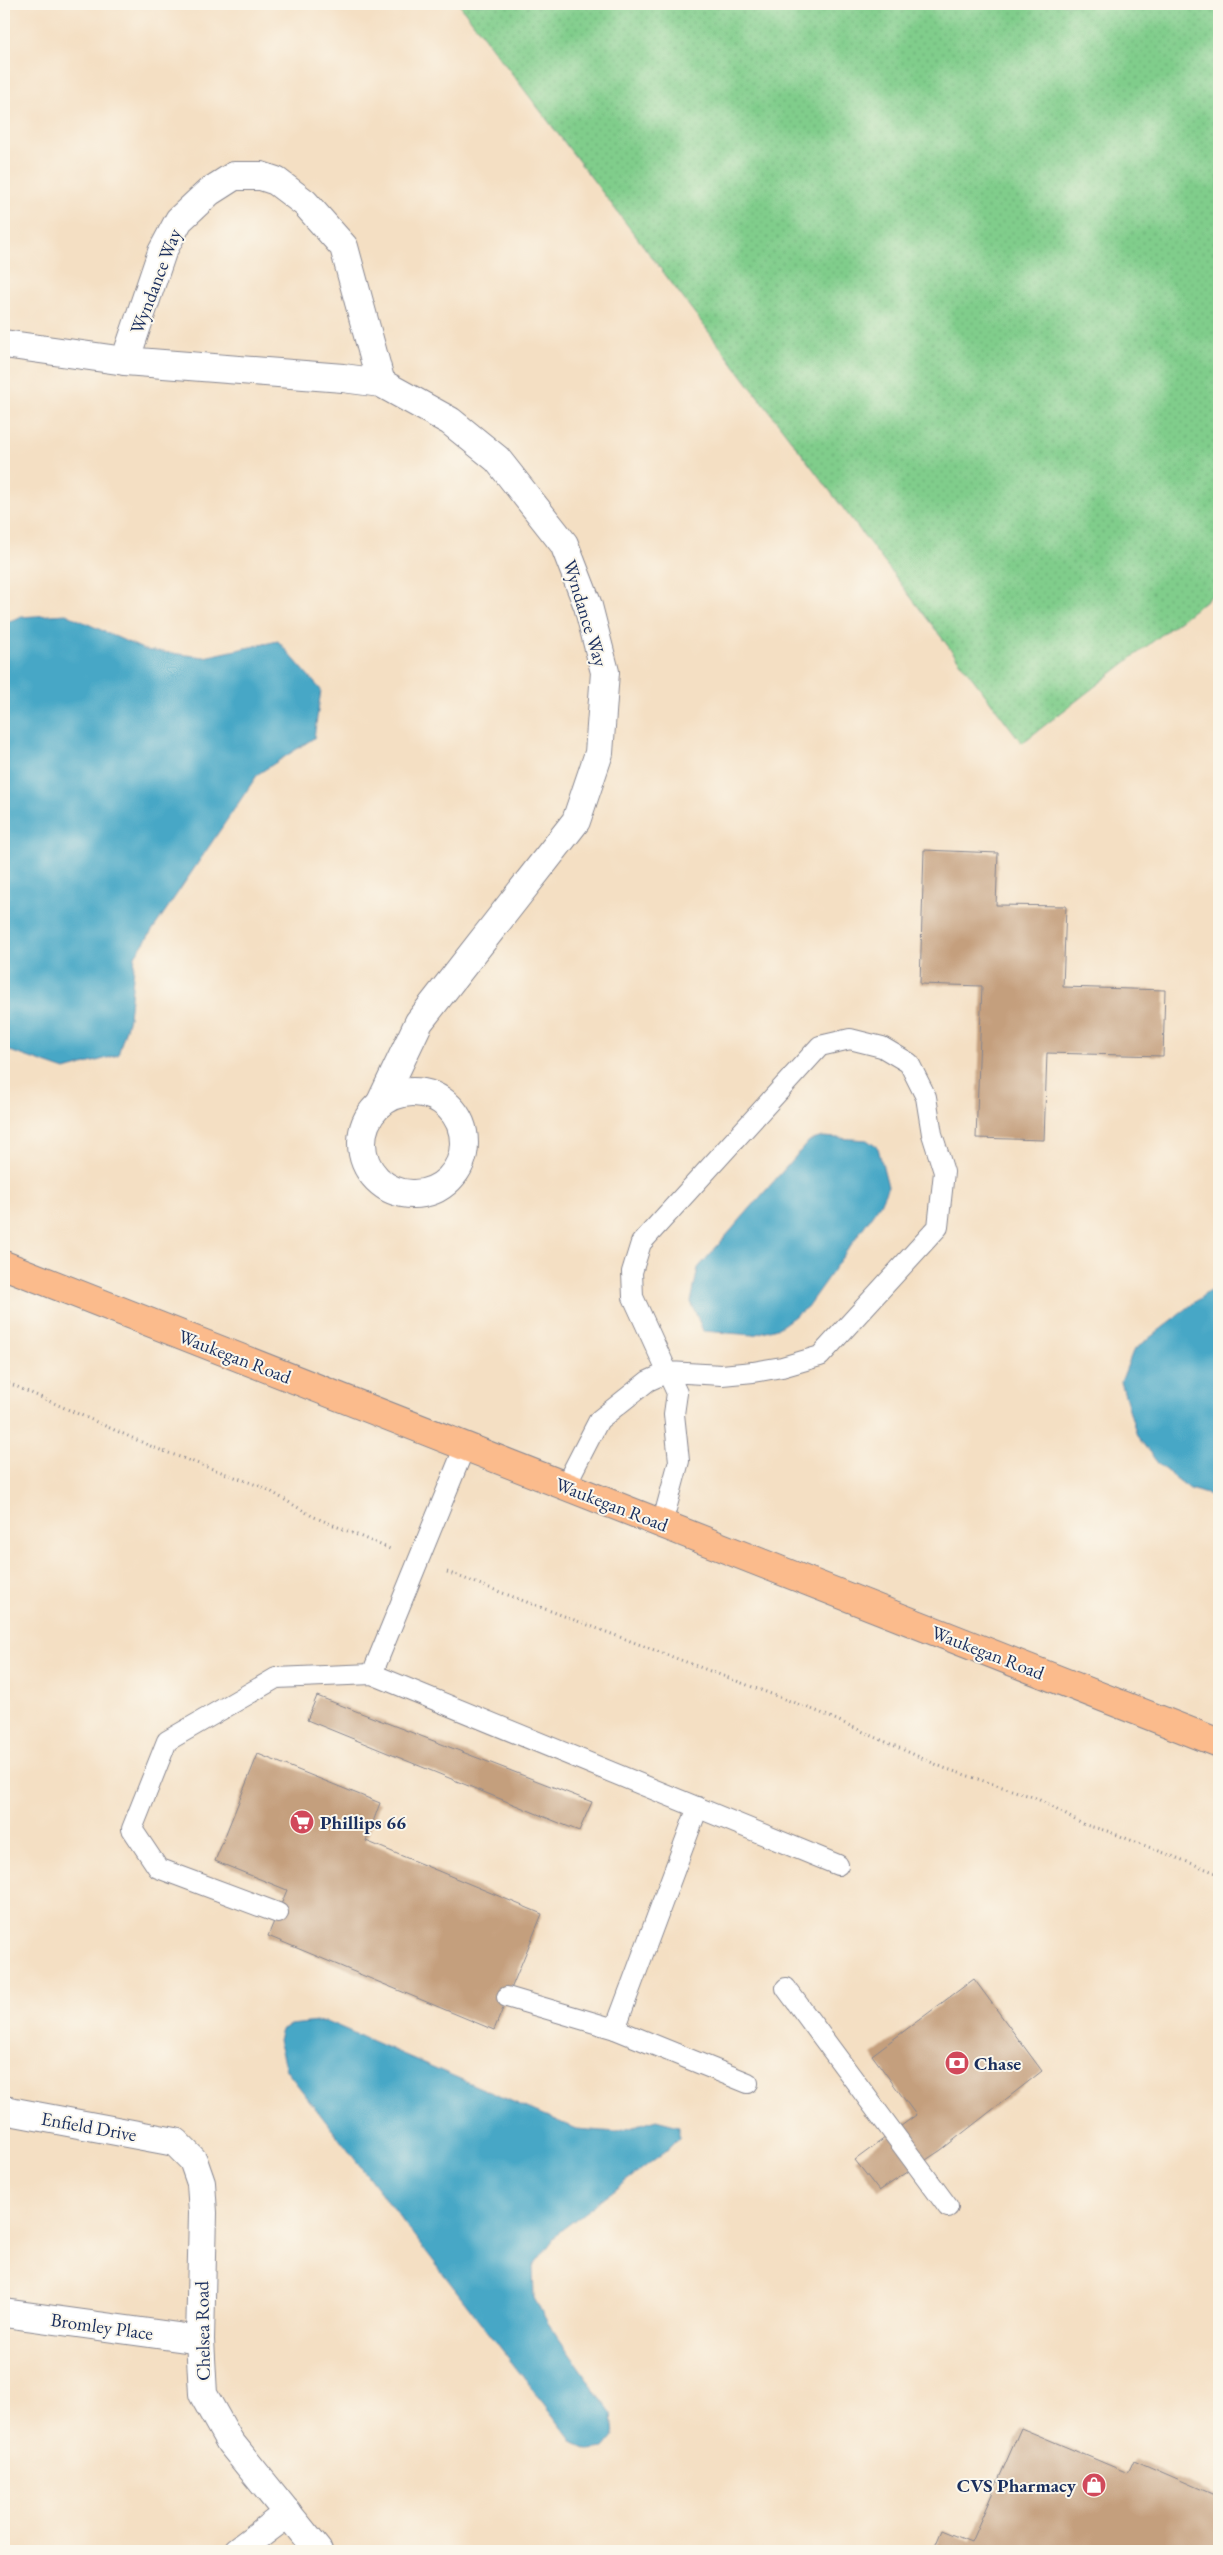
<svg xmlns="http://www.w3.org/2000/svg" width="1223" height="2555" font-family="'EB Garamond',serif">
<defs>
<pattern id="grass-dots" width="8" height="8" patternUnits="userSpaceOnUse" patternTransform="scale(1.25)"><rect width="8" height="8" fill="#80cd8b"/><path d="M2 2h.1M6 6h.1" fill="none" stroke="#6eb07a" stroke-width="1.8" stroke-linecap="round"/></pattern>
</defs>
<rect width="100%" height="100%" fill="#fbf7ec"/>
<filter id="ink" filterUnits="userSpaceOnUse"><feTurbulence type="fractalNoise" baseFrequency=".02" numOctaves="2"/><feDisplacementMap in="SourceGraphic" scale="10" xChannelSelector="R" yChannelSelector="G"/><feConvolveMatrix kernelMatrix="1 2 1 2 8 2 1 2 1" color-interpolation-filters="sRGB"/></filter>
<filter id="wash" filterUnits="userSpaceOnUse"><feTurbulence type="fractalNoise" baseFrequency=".0096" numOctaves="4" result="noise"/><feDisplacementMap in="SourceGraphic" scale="20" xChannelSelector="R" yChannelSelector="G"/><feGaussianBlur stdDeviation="1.12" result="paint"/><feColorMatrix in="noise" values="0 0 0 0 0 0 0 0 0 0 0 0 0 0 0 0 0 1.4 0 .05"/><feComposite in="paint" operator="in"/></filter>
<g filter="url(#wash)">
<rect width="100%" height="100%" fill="#f4dfc3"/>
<!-- grass -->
<path fill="url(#grass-dots)" stroke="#4e7e74" d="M459 4H1219V590L1022 743Z"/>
<!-- water -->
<g fill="#47a7c6" stroke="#316b92">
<path d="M66 614 145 650 204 657 278 641 321 690 314 738 258 774 135 956 129 1018 118 1055 65 1070 4 1049V623L20 617Z"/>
<path d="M823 1137 867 1140 878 1148 888 1186 880 1204 807 1307 780 1327 753 1335 703 1331 691 1302 698 1268 809 1141Z"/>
<path d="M1219 1283V1498L1190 1489 1160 1466 1137 1436 1121 1382 1133 1351Z"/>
<path d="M326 2021 576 2129 617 2132 656 2120 679 2126V2138L667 2150 560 2231 533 2266 534 2298 548 2323 612 2414 614 2436 604 2448 590 2450 574 2443 286 2070 278 2040 281 2030 290 2025Z"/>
</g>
<g id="blocks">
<!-- building -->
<g fill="#c49f7d">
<path d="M924 850 998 853 996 905 1066 906 1063 987 1165 990 1163 1056 1047 1053 1044 1140 976 1138 982 986 920 984Z"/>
<path d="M317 1696 592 1802 579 1831 307 1720Z"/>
<path d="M258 1754 380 1803 366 1841 542 1914 494 2030 268 1936 287 1890 215 1861Z"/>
<path d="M974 1979 1042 2071 941 2150 879 2191 855 2160 916 2115 872 2055Z"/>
<path d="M1021 2428 1128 2473 1134 2460 1219 2497V2551H933L942 2530 971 2542Z"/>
</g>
</g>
</g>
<g filter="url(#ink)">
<use href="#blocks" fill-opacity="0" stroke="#888790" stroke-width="1"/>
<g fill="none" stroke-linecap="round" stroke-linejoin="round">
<defs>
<g id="service">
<path d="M565 1486 599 1420 648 1381 668 1372 722 1375 753 1372 782 1367 820 1356 938 1227 944 1172 932 1134 926 1097 909 1063 882 1047 850 1039 820 1046 641 1243 632 1272 633 1297 677 1393 674 1414 679 1461 662 1524"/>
<path d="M372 1674 465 1446"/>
<path d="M278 1913 158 1868 132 1829 167 1741 276 1678 372 1674 838 1865"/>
<path d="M786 1988 948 2207"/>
<path d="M507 1997 615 2029 748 2083"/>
<path d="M615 2029 698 1807"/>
</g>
<g id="minor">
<path d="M4 344 125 361 343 378 381 383 450 421 497 459 564 544 588 606 605 672 599 753 576 821 419 1022 380 1104"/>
<path d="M125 361 162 252 179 220 209 192 234 176H261L276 181 305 203 344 247 381 383"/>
<circle cx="413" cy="1143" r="51"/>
<path d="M4 2110 175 2142 193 2160 201 2183 203 2213 200 2340 203 2394 230 2442 318 2551"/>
<path d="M4 2313 200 2340"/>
<path d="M238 2551 288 2513"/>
</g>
<path id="primary" d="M4 1265 1219 1743"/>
</defs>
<!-- service casing -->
<use href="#service" stroke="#888790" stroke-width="22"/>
<!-- minor casing -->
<use href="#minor" stroke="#888790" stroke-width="30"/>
<!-- primary casing -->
<use href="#primary" stroke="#888790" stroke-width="30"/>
<!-- path -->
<g stroke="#888790" stroke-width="3" stroke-dasharray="1 4" stroke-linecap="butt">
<path d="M4 1381 155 1448 265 1488 312 1516 390 1549"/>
<path d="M447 1572 819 1712 944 1768 1036 1798 1082 1824 1107 1831 1219 1874"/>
</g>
<!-- service -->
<use href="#service" stroke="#fff" stroke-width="20"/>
<!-- minor -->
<use href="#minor" stroke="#fff" stroke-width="28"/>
<!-- primary -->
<use href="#primary" stroke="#fbbb8c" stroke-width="28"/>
</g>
</g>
<!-- icons -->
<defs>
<symbol id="supermarket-disc" viewBox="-11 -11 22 22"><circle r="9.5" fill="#d1495b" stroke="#fbf7ec"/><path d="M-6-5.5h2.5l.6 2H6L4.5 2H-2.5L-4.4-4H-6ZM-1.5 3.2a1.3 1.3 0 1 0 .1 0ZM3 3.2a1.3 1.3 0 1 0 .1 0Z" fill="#fff"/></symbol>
<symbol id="bank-disc" viewBox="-11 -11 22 22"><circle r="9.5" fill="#d1495b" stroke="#fbf7ec"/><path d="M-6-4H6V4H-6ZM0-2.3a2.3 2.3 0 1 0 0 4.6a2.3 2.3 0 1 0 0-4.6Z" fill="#fff"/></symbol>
<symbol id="shop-disc" viewBox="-11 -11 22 22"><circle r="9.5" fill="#d1495b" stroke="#fbf7ec"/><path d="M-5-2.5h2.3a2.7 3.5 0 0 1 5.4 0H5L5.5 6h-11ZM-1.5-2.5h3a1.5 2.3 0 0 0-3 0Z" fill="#fff"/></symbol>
</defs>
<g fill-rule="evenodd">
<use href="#supermarket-disc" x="288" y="1808" width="28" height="28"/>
<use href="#bank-disc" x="943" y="2049" width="28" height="28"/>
<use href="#shop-disc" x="1080" y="2471" width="28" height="28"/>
</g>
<g text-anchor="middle" stroke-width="4" stroke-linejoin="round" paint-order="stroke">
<!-- street labels -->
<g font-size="19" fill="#1b2f5e" stroke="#fbf7ec">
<text transform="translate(155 281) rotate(-69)" y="7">Wyndance Way</text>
<text transform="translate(586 613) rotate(73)" y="7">Wyndance Way</text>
<text transform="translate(235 1356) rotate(21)" y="7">Waukegan Road</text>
<text transform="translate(612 1504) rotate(21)" y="7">Waukegan Road</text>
<text transform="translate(988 1652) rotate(21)" y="7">Waukegan Road</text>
<text transform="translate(89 2126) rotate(10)" y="7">Enfield Drive</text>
<text transform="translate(102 2326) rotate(8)" y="7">Bromley Place</text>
<text transform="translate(202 2331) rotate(-91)" y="7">Chelsea Road</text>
</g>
<!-- poi labels -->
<g font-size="19" font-weight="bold" fill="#1b2f5e" stroke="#fbf7ec" text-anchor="start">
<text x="320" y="1829">Phillips 66</text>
<text x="974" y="2070">Chase</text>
<text x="1076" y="2492" text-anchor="end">CVS Pharmacy</text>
</g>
</g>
<!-- margin -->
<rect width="1223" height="2555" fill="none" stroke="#fbf7ec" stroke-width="20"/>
</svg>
